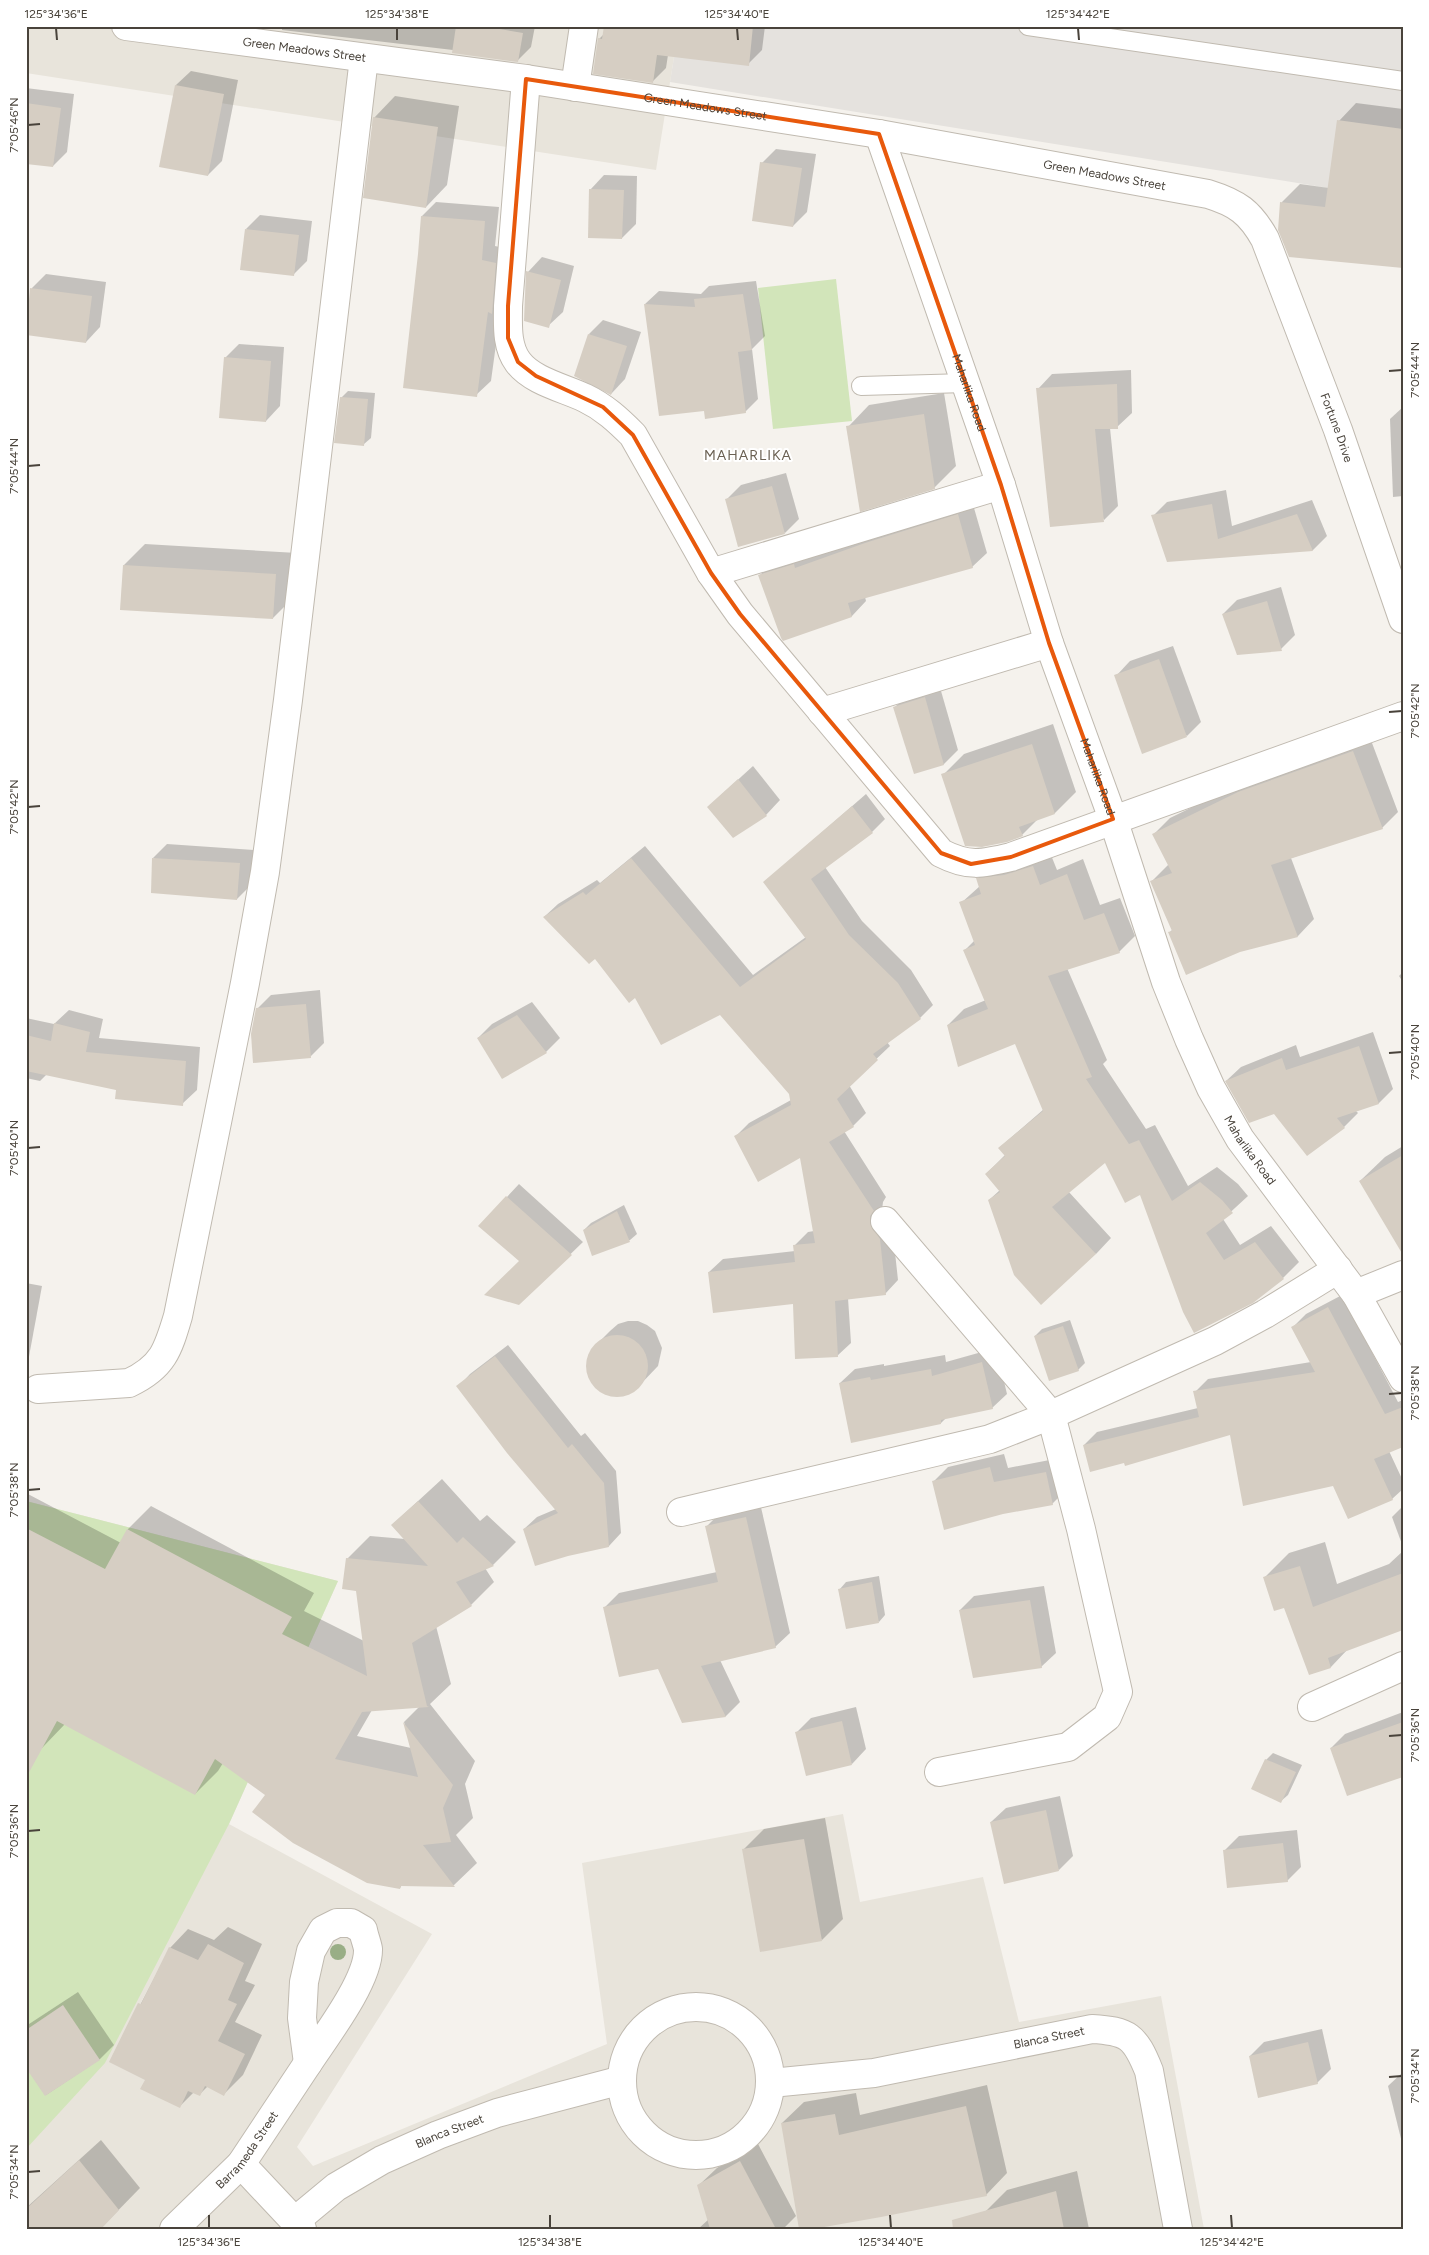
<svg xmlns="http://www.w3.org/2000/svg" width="1429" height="2255" font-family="Figtree,sans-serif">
<rect width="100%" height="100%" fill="#f5f2ed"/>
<!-- residential -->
<g fill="#e8e4db">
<path d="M26 26H679L656 170 26 73Z"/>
<path d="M26 1501 338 1581 229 1824 432 1934 297 2147 313 2166 607 2044 582 1863 843 1814 860 1902 983 1877 1019 2022 1161 1996 1204 2229H26Z"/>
</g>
<!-- industrial -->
<path fill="#e5e2de" d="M679 26H1403V200L670 82Z"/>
<!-- green -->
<g fill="#d2e5ba">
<path d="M836 279 852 421 773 429 758 288Z"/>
<path d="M26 1501 338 1581 229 1824 105 2063 26 2149Z"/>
</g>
<!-- shadow -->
<g fill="#0003" fill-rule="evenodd">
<path d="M282 26H535L531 47 517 61 453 50 282 30Z"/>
<path d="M605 26H765L762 50 748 64 668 55 666 68 652 82 599 39 604 34Z"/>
<path d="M191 71 238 80 222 161 208 175 176 85Z"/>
<path d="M26 88 74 94 67 152 53 166 26 162Z"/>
<path d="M395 96 459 106 447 185 426 207 374 118Z"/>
<path d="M1356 103 1403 109V266L1279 230 1282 202 1300 184 1329 188 1339 121Z"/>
<path d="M776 149 816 154 807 212 793 226 762 163Z"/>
<path d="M604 175 637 176 636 224 622 238 590 190Z"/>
<path d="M436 202 499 207 495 246 509 249 491 381 476 395 422 216Z"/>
<path d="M260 215 312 221 307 261 293 275 246 229Z"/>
<path d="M542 257 574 266 563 312 548 326 528 272Z"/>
<path d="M46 274 106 282 100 327 86 342 26 334 32 288Z"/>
<path d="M756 281 765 336 752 349 758 399 745 412 705 410 645 304 659 291 701 294 709 286Z"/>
<path d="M603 320 641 332 625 379 611 394 589 334Z"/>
<path d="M239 344 284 347 280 406 266 421 225 358Z"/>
<path d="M1131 370 1132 413 1117 427 1110 428 1118 506 1104 520 1038 389 1052 374Z"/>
<path d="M348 391 375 393 371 438 364 444 341 398Z"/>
<path d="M944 393 956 466 934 488 848 427 869 405Z"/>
<path d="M1403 407V496L1393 497 1390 419Z"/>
<path d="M786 473 799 519 785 533 727 499 741 485Z"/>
<path d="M1226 490 1232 526 1312 500 1327 536 1313 550 1168 560 1153 516 1167 502Z"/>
<path d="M972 501 987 553 972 567 865 597 866 601 852 616 783 639 760 575 774 561Z"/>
<path d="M145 544 297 553 294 597 273 618 121 608 124 565Z"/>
<path d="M1281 587 1295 635 1281 649 1223 614 1237 600Z"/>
<path d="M1173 646 1201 722 1187 736 1116 676 1130 661Z"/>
<path d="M939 684 958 750 944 764 915 772 895 707 909 693Z"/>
<path d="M1053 724 1076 792 1055 813 1038 819 1022 835 943 775 964 754Z"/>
<path d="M1369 735 1398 812 1382 828 1291 858 1314 919 1298 936 1169 933 1173 929 1152 881 1169 864 1154 834 1170 818 1256 776Z"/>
<path d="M753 766 780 800 766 815 733 837 708 807Z"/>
<path d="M866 794 885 819 872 832 825 867 862 921 911 970 933 1005 920 1018 887 1042 890 1046 849 1085 866 1113 853 1126 844 1131 886 1197 883 1202 882 1210 892 1225 898 1280 885 1294 848 1298 851 1343 837 1356 794 1303 709 1272 723 1259 795 1251V1245L808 1232 814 1231 801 1156 736 1136 749 1123 791 1100 790 1093 720 1013 636 996 595 957 544 917 558 904 597 880 600 883 645 846 753 975 806 937 765 882Z"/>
<path d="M167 844 254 850 251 885 237 899 153 858Z"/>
<path d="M1049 850 1057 870 1083 859 1100 905 1120 898 1135 936 1119 952 1067 968 1107 1060 1103 1064 1146 1129 1155 1125 1188 1186 1217 1167 1238 1184 1248 1196 1223 1219 1240 1245 1271 1226 1299 1262 1283 1278 1253 1302 1141 1193 1105 1161 1068 1191 1111 1238 1096 1254 989 1200 1000 1190 986 1174 1005 1155 999 1148 1044 1109 1016 1043 948 1025 964 1009 986 1000 965 950 975 940 961 903 980 886 977 879 993 863Z"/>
<path d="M1403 972V982L1399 976Z"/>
<path d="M320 990 324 1043 310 1057 257 1009 271 995Z"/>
<path d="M532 1002 560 1038 546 1052 478 1038 492 1024Z"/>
<path d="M69 1010 103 1019 99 1038 200 1047 197 1090 182 1104 47 1074 40 1081 26 1078V1018L54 1024Z"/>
<path d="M1373 1032 1393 1089 1379 1103 1356 1111 1358 1113 1344 1127 1274 1113 1226 1081 1241 1067 1296 1045 1300 1057Z"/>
<path d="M1403 1146V1224L1360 1181 1385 1157Z"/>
<path d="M519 1184 583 1242 519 1304 520 1261 480 1226Z"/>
<path d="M624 1205 637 1234 630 1240 593 1254 584 1230 591 1223Z"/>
<path d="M26 1283 42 1286 28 1362 26 1365Z"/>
<path d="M1342 1295 1398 1402 1403 1400V1446L1389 1451 1403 1481V1489L1392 1499 1334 1484 1230 1433 1125 1462 1084 1445 1097 1432 1198 1408 1195 1392 1208 1379 1311 1362 1293 1327 1306 1314Z"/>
<path d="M1070 1320 1085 1363 1078 1370 1035 1336 1042 1329Z"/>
<path d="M628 1321H638L647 1325 655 1331 662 1348 658 1366 637 1388 629 1393 609 1394 600 1390 588 1374 590 1354 595 1346 610 1331 618 1324Z"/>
<path d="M508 1345 581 1436 585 1433 616 1471 621 1533 609 1546 524 1529 537 1517 556 1509 458 1387 470 1374Z"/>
<path d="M996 1348 1007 1394 992 1408 946 1418 941 1423 840 1383 855 1369 884 1364V1366L945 1355 946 1362Z"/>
<path d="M1004 1454 1008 1468 1060 1458 1066 1490 1052 1504 934 1481 948 1467Z"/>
<path d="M442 1479 480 1521 487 1515 516 1542 493 1565 485 1568 494 1582 471 1605 436 1626 451 1684 430 1704 475 1761 465 1784 473 1818 456 1835 477 1863 454 1885H402L400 1888 223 1763 218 1771 195 1794 65 1724 42 1748 26 1740V1493L121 1543 128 1529 151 1506 314 1593 304 1611 364 1641 357 1589 347 1559 370 1536 405 1539 392 1525ZM420 1706 404 1722 411 1748 357 1736 372 1710Z"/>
<path d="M760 1503 790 1633 775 1647 720 1660 740 1702 726 1716 683 1722 659 1667 605 1607 619 1593 717 1572 706 1527 721 1512Z"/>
<path d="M1403 1506V1547L1392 1517Z"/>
<path d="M1325 1542 1337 1584 1389 1564 1403 1551V1626L1348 1649 1331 1667 1310 1674 1285 1607 1265 1577 1289 1553Z"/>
<path d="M879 1576 885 1615 879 1622 840 1589 846 1582Z"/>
<path d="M1044 1586 1056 1653 1041 1667 960 1610 974 1596Z"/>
<path d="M856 1707 866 1749 852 1764 797 1732 811 1718Z"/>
<path d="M1403 1712V1776L1331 1748 1345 1734Z"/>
<path d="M1273 1753 1302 1765 1288 1795 1281 1801 1266 1760Z"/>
<path d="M1060 1796 1073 1856 1059 1870 991 1822 1006 1808Z"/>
<path d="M825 1818 843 1919 822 1940 743 1850 764 1829Z"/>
<path d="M1297 1830 1301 1867 1287 1881 1225 1850 1239 1836Z"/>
<path d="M228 1927 262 1944 245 1981 255 1985 235 2022 262 2035 243 2075 224 2094 208 2086 200 2094 194 2092 180 2106 147 2079 111 2061 170 1948 188 1929 214 1940Z"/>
<path d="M78 1992 114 2045 100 2059 46 2095 26 2066V2026Z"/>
<path d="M1322 2029 1331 2069 1317 2083 1250 2056 1264 2042Z"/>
<path d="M1403 2072V2147L1388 2086Z"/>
<path d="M987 2085 1007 2173 986 2195 782 2123 804 2102 856 2093 860 2115Z"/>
<path d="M101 2140 140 2188 100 2229H26V2208Z"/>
<path d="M758 2144 796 2216 783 2229H698L709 2219 698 2186 717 2168Z"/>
<path d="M1077 2171 1089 2229H989L986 2211 1007 2190Z"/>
</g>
<!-- building -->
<g fill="#d6cec3">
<path d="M456 26H482L523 33 518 62 452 53Z"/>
<path d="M604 26H753L749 66 657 55 653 83 593 74 598 38 602 39Z"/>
<path d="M175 85 224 94 208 176 159 167Z"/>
<path d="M26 103 61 108 53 167 26 164Z"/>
<path d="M373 117 438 127 426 208 363 198Z"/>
<path d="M1337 120 1403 129V268L1289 257 1278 230 1280 202 1325 207Z"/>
<path d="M760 162 802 168 793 227 752 221Z"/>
<path d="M589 189 624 190 622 239 588 238Z"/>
<path d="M421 216 485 221 482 260 496 263 492 314 488 312 477 397 403 388 418 254Z"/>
<path d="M245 229 299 235 294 276 240 270Z"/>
<path d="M526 271 561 280 549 328 524 321Z"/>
<path d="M30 288 92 296 86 343 26 335Z"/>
<path d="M743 294 752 350 738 352 746 413 705 419 704 411 659 416 644 304 695 307 694 299Z"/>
<path d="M588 334 627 346 611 395 574 376Z"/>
<path d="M224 357 271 361 266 422 219 418Z"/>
<path d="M1117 384 1118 429H1095L1104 522 1050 527 1036 388Z"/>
<path d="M340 397 368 399 364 446 334 443Z"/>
<path d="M924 414 935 489 860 512 846 426Z"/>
<path d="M772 486 785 534 738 547 725 499Z"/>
<path d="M1212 504 1218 539 1297 514 1313 551 1167 562 1151 515Z"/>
<path d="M958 514 973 568 848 603 852 617 783 641 781 638 758 575 794 564 795 568 865 543Z"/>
<path d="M123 565 276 574 273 619 120 610Z"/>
<path d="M1267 601 1282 651 1237 655 1222 614Z"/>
<path d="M1159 659 1187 737 1142 754 1114 675Z"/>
<path d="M925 697 944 765 914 774 893 707Z"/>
<path d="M1032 744 1055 814 1019 827 1023 836 1007 842 982 847 965 846 941 774Z"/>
<path d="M1353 751 1383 829 1271 865 1298 937 1240 952 1186 975 1168 932 1172 931 1150 881 1172 873 1152 834 1238 792Z"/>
<path d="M738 779 767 816 733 838 707 807Z"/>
<path d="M852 806 873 833 811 879 849 935 898 983 921 1019 873 1054 878 1060 837 1099 854 1127 829 1142 874 1211 870 1216V1223L880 1239 886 1295 835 1301 838 1357 795 1359 793 1304 713 1313 708 1272 795 1262 793 1245 815 1243 800 1158 758 1182 734 1136 791 1105 789 1094 720 1015 661 1045 635 998 629 1003 595 959 589 964 543 917 583 892 586 895 631 858 740 987 806 939 763 882Z"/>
<path d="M152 858 240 863 237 900 151 893Z"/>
<path d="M1033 866 1040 885 1067 874 1084 920 1104 913 1120 953 1048 976 1092 1077 1086 1079 1129 1144 1139 1140 1172 1201 1200 1182 1222 1200 1233 1213 1206 1233 1224 1260 1255 1242 1284 1279 1253 1303 1194 1333 1183 1312 1140 1195 1125 1203 1105 1163 1052 1207 1096 1254 1041 1305 1014 1275 988 1200 1000 1192 985 1174 1005 1156 998 1148 1043 1111 1015 1044 958 1067 947 1025 988 1009 963 950 975 945 959 902 981 894 976 878 1004 875Z"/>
<path d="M306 1004 311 1058 253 1063 251 1034 256 1008Z"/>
<path d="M517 1015 547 1053 502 1079 477 1038Z"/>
<path d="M54 1023 90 1032 86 1052 186 1061 183 1106 115 1099 116 1090 26 1071V1035L51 1041Z"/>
<path d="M1359 1046 1379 1104 1337 1118 1345 1128 1307 1156 1274 1114 1249 1123 1225 1081 1282 1058 1286 1070Z"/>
<path d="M1403 1155V1255L1359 1181Z"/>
<path d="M506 1196 572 1255 519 1305 484 1295 519 1261 478 1226Z"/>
<path d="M617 1211 630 1242 592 1256 583 1230Z"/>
<path d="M1328 1307 1385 1414 1403 1407V1447L1374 1459 1393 1500 1348 1519 1333 1486 1243 1506 1230 1435 1125 1466 1124 1463 1090 1472 1083 1445 1199 1417 1193 1391 1315 1372 1291 1327Z"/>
<path d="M1063 1326 1079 1371 1049 1381 1034 1336Z"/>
<circle cx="617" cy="1366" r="31"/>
<path d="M495 1356 568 1448 572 1444 604 1483 609 1547 568 1556 535 1566 523 1529 558 1513 507 1453 456 1386Z"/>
<path d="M982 1362 993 1409 941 1420V1424L851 1443 839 1383 870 1377 871 1380 931 1369 932 1376Z"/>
<path d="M990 1467 994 1482 1046 1472 1053 1505 1003 1514 944 1530 932 1481Z"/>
<path d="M418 1501 457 1543 463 1537 494 1566 456 1582 472 1606 412 1643 427 1706 429 1707 362 1712 335 1759 418 1777 403 1722 453 1785 443 1808 451 1842 423 1845 455 1887 401 1886 400 1889 367 1883 293 1843 252 1812 265 1795 215 1759 195 1795 57 1721 26 1778V1528L105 1569 127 1529 292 1617 282 1634 367 1676 356 1591 342 1589 346 1558 428 1566 391 1525Z"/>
<path d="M746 1517 776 1648 701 1666 726 1717 682 1723 658 1669 619 1677 603 1607 718 1582 705 1526Z"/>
<path d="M1300 1566 1313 1607 1403 1573V1630L1328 1658 1331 1668 1309 1675 1284 1608 1274 1611 1263 1577Z"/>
<path d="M872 1582 879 1623 846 1629 838 1589Z"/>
<path d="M1030 1600 1042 1668 973 1678 959 1610Z"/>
<path d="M842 1721 852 1765 806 1776 795 1732Z"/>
<path d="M1403 1722V1777L1347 1796 1330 1748Z"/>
<path d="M1265 1759 1296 1772 1281 1803 1251 1789Z"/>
<path d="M1046 1810 1059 1871 1004 1884 990 1822Z"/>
<path d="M804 1839 822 1941 760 1952 742 1849Z"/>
<path d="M1283 1843 1288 1882 1227 1888 1223 1850Z"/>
<path d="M208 1944 244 1963 228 2000 237 2004 218 2041 245 2054 224 2096 205 2086 200 2096 188 2091 180 2108 140 2089 145 2080 109 2062 138 2003 141 2004 169 1947 198 1960Z"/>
<path d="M63 2005 100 2060 45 2096 26 2068V2030Z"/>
<path d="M1308 2042 1318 2084 1258 2098 1249 2056Z"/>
<path d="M966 2106 987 2196 881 2217 813 2229H799L781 2123 835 2114 839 2135Z"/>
<path d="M79 2160 119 2210 101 2229H26V2209Z"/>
<path d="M740 2161 776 2229H710L697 2185Z"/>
<path d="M1056 2191 1064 2229H953L952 2220Z"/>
</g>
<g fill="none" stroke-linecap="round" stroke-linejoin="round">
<defs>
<g id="lane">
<path d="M1028 26 1403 81"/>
<path d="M861 386 966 383"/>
</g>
<g id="street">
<path id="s1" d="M126 26 526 79 879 134 1208 194C1237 203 1250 212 1265 239L1338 430 1403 619"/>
<path d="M526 79 508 306C508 324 506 346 518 362 532 381 564 388 585 398 604 407 618 420 633 435L711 573 740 614 941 853C968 867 982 864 1011 857L1403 716"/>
<path d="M575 87 584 26"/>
<path id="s2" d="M879 134 1001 485 1049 643 1113 819 1166 982 1189 1039 1211 1088 1240 1139 1356 1294 1403 1378"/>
<path d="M711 573 1001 485"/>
<path d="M822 712 1049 643"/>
<path d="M885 1221 1051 1415 1081 1529 1118 1692 1107 1717 1068 1747 939 1772"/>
<path d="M1356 1294 1403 1275"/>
<path d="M38 1389 129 1383C163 1367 168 1350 178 1316L245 983 265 872 288 700 364 58"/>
<path d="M681 1512 990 1439 1051 1415 1215 1341 1265 1314 1338 1269"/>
<path d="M1312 1707 1403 1666"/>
<path d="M337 1923H351L363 1930C364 1936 367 1943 368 1949 369 1980 325 2037 308 2063L302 2018 304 1982 311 1951 323 1930Z"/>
<circle cx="696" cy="2081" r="74"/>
<path id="s3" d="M771 2083 874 2073 1092 2029C1128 2031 1135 2036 1149 2071L1178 2229"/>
<path d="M241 2164 302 2229"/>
<path id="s4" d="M295 2221 336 2187 382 2160 438 2135 497 2113 622 2080"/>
<path id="s5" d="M174 2229 241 2164 308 2063"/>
</g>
</defs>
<!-- lane casing -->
<use href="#lane" stroke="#c0bab0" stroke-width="20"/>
<!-- street casing -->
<use href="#street" stroke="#c0bab0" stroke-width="30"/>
<!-- lane -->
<use href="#lane" stroke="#fff" stroke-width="18"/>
<!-- street -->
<use href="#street" stroke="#fff" stroke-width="28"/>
</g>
<!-- trees -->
<circle fill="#99ae86" cx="338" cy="1952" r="8"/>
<!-- marked area -->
<path fill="none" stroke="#e8590c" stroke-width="4" stroke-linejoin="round" d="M526 79 879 134 1001 485 1049 643 1113 819 1011 857 971 864 941 853 740 614 711 573 633 435 603 407 536 376 518 362 508 338V306Z"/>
<!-- ticks -->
<path fill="none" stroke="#49433b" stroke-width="2" d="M56 28 57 40M397 28V40M737 28 738 40M1078 28 1079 40M28 125 40 124M1389 371 1402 370M28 466 40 465M1389 712 1402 711M28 807 40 806M1389 1053 1402 1052M28 1148 40 1147M1389 1394 1402 1393M28 1490 40 1489M1389 1736 1402 1735M28 1831 40 1830M1389 2077 1402 2076M28 2172 40 2171M209 2215V2228M550 2215V2228M890 2215 891 2228M1231 2215 1232 2228"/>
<g text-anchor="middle" stroke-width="4" stroke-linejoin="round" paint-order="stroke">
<!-- street labels -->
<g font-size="12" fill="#49433b" stroke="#fff">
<text dy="4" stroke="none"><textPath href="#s1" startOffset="180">Green Meadows Street</textPath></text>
<text dy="4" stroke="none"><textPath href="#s1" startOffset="585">Green Meadows Street</textPath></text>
<text dy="4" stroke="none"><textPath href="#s1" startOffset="990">Green Meadows Street</textPath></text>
<text dy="4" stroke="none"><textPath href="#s2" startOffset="274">Maharlika Road</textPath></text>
<text dy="4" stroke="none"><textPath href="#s1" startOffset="1372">Fortune Drive</textPath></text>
<text dy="4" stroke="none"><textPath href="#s2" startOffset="679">Maharlika Road</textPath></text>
<text dy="4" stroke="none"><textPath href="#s2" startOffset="1084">Maharlika Road</textPath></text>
<text dy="4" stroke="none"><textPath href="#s3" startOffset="282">Blanca Street</textPath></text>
<text dy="4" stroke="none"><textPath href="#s4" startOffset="180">Blanca Street</textPath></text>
<text dy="4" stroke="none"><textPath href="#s5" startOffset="108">Barrameda Street</textPath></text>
</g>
<!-- neighbourhood labels -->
<g font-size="14" letter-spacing="1" fill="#6b6153" stroke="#fff">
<text x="748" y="460">MAHARLIKA</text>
</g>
</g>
<!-- border -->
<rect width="1429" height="2255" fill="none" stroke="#ffffff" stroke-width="55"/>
<rect x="28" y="28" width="1374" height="2200" fill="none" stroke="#49433b" stroke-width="2"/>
<g font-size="12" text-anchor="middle" fill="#49433b">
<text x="56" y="18">125°34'36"E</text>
<text x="397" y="18">125°34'38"E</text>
<text x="737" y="18">125°34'40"E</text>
<text x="1078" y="18">125°34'42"E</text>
<text transform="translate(14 125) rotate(-90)" y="4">7°05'46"N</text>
<text transform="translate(1415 370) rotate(-90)" y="4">7°05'44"N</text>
<text transform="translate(14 466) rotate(-90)" y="4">7°05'44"N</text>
<text transform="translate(1415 711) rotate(-90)" y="4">7°05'42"N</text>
<text transform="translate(14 807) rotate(-90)" y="4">7°05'42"N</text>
<text transform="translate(1415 1052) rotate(-90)" y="4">7°05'40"N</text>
<text transform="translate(14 1148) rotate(-90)" y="4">7°05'40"N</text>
<text transform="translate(1415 1393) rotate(-90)" y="4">7°05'38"N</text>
<text transform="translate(14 1490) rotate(-90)" y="4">7°05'38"N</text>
<text transform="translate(1415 1735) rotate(-90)" y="4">7°05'36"N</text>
<text transform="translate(14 1831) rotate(-90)" y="4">7°05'36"N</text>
<text transform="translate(1415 2076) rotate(-90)" y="4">7°05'34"N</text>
<text transform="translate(14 2172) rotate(-90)" y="4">7°05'34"N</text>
<text x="209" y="2246">125°34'36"E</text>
<text x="550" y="2246">125°34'38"E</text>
<text x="891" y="2246">125°34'40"E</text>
<text x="1232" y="2246">125°34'42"E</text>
</g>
</svg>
